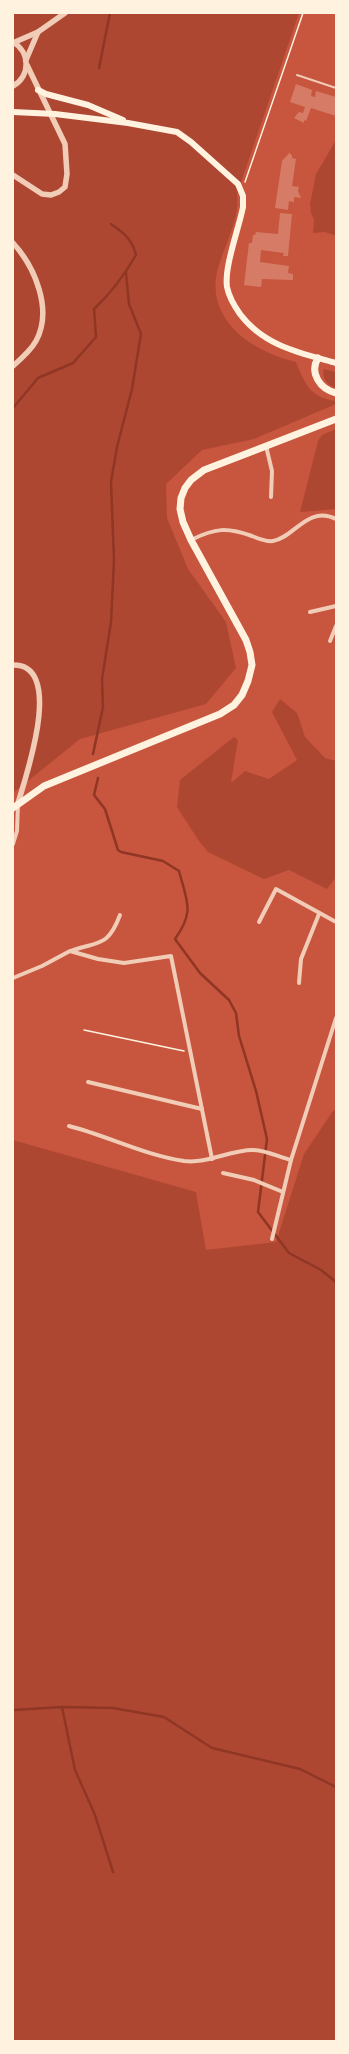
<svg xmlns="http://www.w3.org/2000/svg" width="349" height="2054" font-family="Inter,sans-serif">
<rect width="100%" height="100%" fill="#c8553d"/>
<!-- green -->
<g fill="#ae4732">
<path d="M13 13H299L237 194C240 219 225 244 218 268 204 319 252 352 296 362 306 386 310 397 336 401V404L254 439 202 450 166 484 167 518 188 569 226 622 236 668 206 704 80 739 13 793Z"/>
<path d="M336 140V236L325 232 313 233 314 220 311 213 310 204 316 174Z"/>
<path d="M324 369 336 372V388C328 385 321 379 324 369Z"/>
<path d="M336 429V509L300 512 318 441 322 435Z"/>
<path d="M280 699 297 713 305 737 325 758 336 761V877L327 889 289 870 264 879 208 852 199 841 177 807 180 780 234 737 238 740 231 783 245 771 269 779 297 760 272 712Z"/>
<path d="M336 1110V2041H13V1140L196 1192 206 1250 276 1242 304 1154 333 1111Z"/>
</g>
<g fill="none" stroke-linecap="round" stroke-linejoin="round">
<!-- stream -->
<g stroke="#8f3625" stroke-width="2.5">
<path d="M99 68 110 13"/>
<path d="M13 408 38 378 73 363 96 337 94 309C111 293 124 276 136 255 132 239 124 233 111 224"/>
<path d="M93 754 103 707 102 679 111 622 114 560 111 482 117 447 132 389 141 334 129 304 126 273"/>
<path d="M98 778 94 795 105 809 118 850 121 852 163 861 179 871C187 902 195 911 175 939L200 973 229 1000 236 1013 239 1036 256 1091 267 1139 258 1212 289 1253 321 1270 336 1282"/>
<path d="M62 1707 75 1770 95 1815 113 1872"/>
<path d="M13 1710 62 1707 113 1708 164 1717 212 1748 300 1769 336 1787"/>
</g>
</g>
<!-- building -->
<g fill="#d67c66">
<path d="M296 84 312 90 311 96 315 97 316 91 336 97V116L311 108 306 121 304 120V123L294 118 299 112 303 113 305 107 290 102Z"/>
<path d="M290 152V154L292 155V158L296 159 292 186 299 187 298 191 301 198 294 197V202L289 201 288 210 275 208 282 161Z"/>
<path d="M280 213 292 214 288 256H283L284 253 261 250 260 262 289 266 288 273 293 274V280L262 279 261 287 244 285 249 243H252L253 235H255L256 232 278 234Z"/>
</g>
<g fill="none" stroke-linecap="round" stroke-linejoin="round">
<!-- path -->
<g stroke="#fff3e0" stroke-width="1.5">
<path d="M245 182 303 13"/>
<path d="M84 1030 184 1051"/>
</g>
<!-- service -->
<path stroke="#f1ccb7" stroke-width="2" d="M297 75 336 88"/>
<!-- minor -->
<g stroke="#f1ccb7" stroke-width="4">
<path d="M266 446 272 471 271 497"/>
<path d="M191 540C215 528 227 527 252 536 259 539 266 542 273 541 294 538 307 505 336 519"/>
<path d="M310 612 336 606"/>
<path d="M330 641 336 626"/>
<path d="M13 844 17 831 18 804"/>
<path d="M259 922 276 889 336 922"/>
<path d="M71 951C99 941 108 947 120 915"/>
<path d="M13 978 42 966 70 951 98 959 124 963 171 956 212 1159"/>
<path d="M299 983 301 959 319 914"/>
<path d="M88 1082 202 1109"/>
<path d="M69 1126C108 1136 144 1155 184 1161 208 1164 229 1150 253 1150 265 1150 279 1157 291 1160"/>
<path d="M223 1173 254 1180 283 1192"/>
<path d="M272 1239 291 1160 336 1018"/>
</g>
<!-- tertiary -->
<g stroke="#f1ccb7" stroke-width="5.5">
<path d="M13 42C30 52 31 76 13 86"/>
<path d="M15 42 38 32 65 13"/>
<path d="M26 60 38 32"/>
<path d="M13 175 42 194 51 195 59 192 65 187 67 174 65 144 27 65"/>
<path d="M13 243C35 267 53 310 36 341 31 350 21 359 13 366"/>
<path d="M13 665C65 664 26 776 18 803"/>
</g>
<!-- secondary -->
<g stroke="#fff3e0" stroke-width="6">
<path d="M38 90 46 94 88 105 123 120"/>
<path d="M13 112 55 114 128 123 177 132 191 142 238 184 243 196V207C239 228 224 267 227 287 229 297 235 307 240 314 264 346 300 353 336 363"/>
</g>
<!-- primary -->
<g stroke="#fff3e0" stroke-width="7">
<path d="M318 358C309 373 320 389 336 393"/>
<path d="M13 808 44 786 220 714 234 705 242 695 248 681 252 665 250 652 246 640 191 540 183 522 180 509 181 498 185 488 191 480 204 470 336 419"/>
</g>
</g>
<!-- border -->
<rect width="349" height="2054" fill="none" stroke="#fff3e0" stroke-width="28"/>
</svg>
